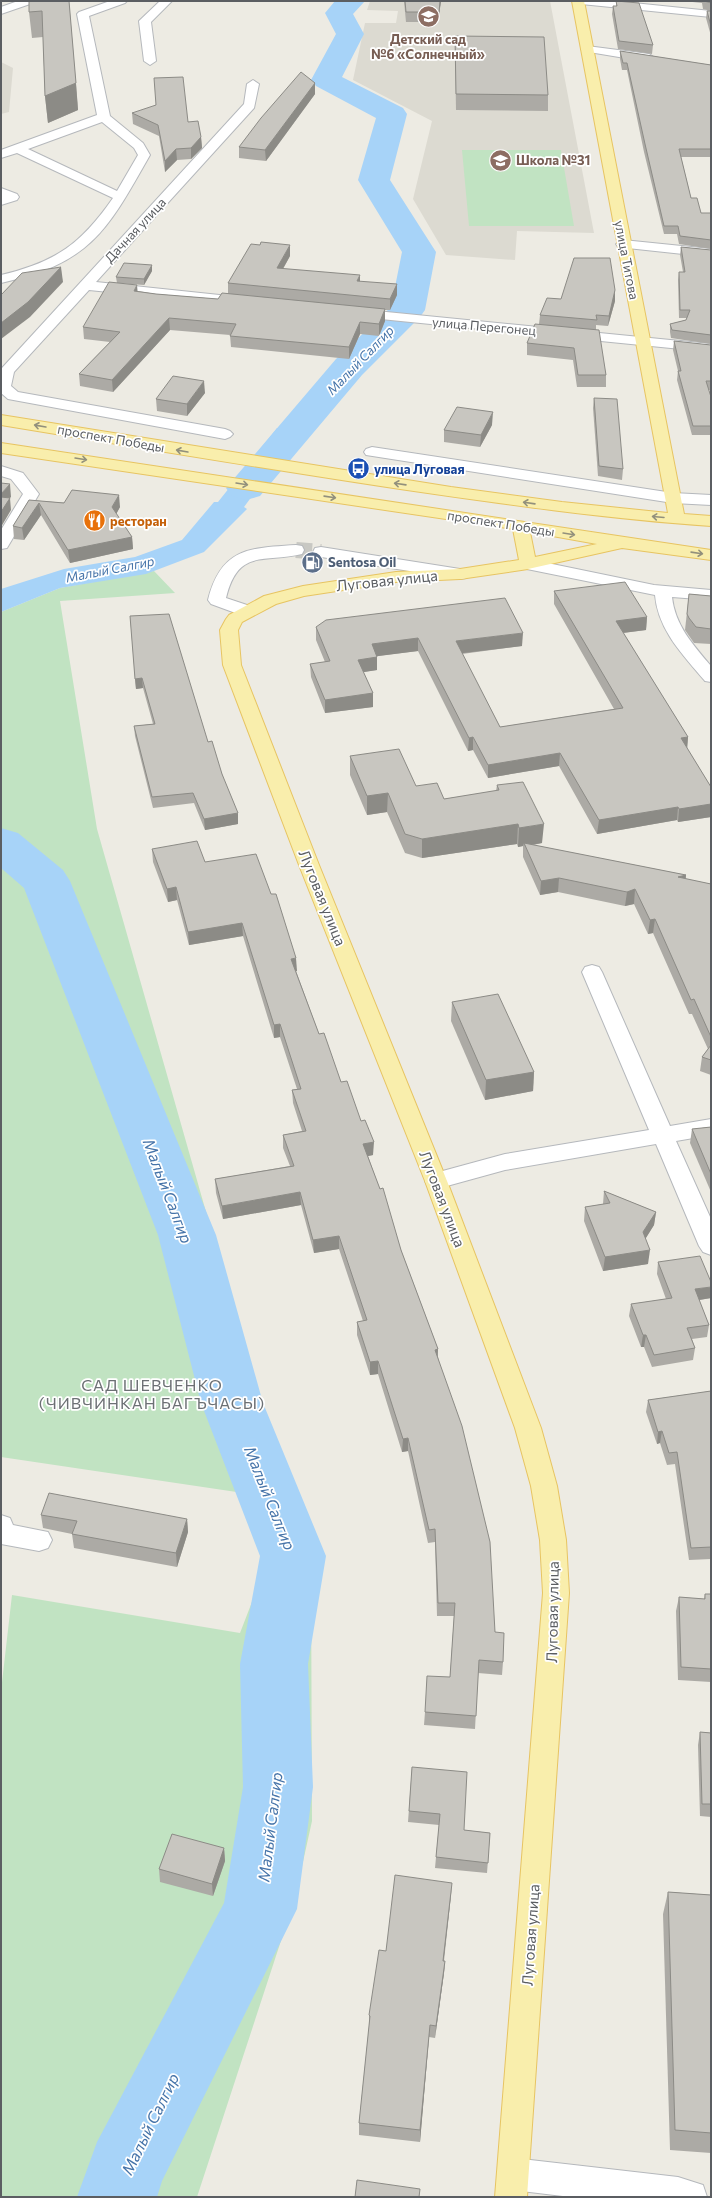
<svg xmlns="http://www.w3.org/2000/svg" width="712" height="2198" font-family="Commissioner,sans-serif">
<rect width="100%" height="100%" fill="#edebe3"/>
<!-- education -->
<g fill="#dcdad1">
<path d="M370 1H550L594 233 517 231 515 260 446 255 413 199 432 121 353 80 365 23H396L398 11 367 10Z"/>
<path d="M1 62 13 68 9 112 1 114Z"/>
</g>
<!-- green -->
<g fill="#c1e3c2">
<path d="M462 150H561L574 226H469Z"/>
<path d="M154 571 175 593 60 601 97 829 263 1412 311 1563 312 1821 295 1898 197 2197H1V1691L12 1595 240 1633 269 1558 250 1494 1 1457V612L60 588Z"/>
</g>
<!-- water -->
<path fill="#a7d3f8" d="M277 428 300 431 244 507 247 509 204 552 146 574 60 588 1 612V589L64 569 135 557 182 540 214 502H218Z"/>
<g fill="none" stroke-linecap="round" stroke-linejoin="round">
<!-- river -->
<g fill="#a7d3f8" fill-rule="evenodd">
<path d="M335 1H365L353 14 364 34 342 77 403 108 407 114 390 180 436 252 425 310 420 317 362 375 260 496 246 500 232 496 226 488 336 359 391 307 402 252 358 180 376 118 316 86 311 80 336 34 325 13Z"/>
<path d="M1 828 18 833 63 870 70 881 216 1235 263 1403 326 1556 308 1664 313 1787 297 1909 162 2181 157 2197H77L97 2142 224 1903 243 1787 240 1664 260 1556 201 1403 158 1235 24 888 1 868Z"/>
</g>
<!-- minor-tunnel -->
<path stroke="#c8c8c3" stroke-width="16" stroke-dasharray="16 8" stroke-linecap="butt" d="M296 550 321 552"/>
<defs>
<g id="minor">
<path d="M18 1H35L33 3 1 14V7Z"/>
<path d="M110 1H127L125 3 89 16 110 116 143 143 150 155C107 231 91 263 1 283V275C56 262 81 244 113 198L17 153 1 158V150L97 115 77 14 79 12ZM102 122 134 148 138 155 117 191 28 149Z"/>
<path d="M160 1H172L151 22 156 61 150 65 144 61 139 21Z"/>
<path d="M575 1H614L711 11V17L581 4Z"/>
<path d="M587 46 649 54 655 58 649 62 583 51 581 49 583 47Z"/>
<path d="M253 80 259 84 254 108 96 282 248 298 253 299 255 302 253 305 248 306 89 290 14 372 11 386 18 392 225 429 230 431 233 434 230 437 225 439 8 399 1 393 2 368 244 104 247 84Z"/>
<path d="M1 188 17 194 19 197 17 200 1 205Z"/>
<path d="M623 240 711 249V257L618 247 616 244Z"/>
<path d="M356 309 711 344V352L351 316 349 313 351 310Z"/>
<path d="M372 447 673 493 711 495V505L673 503 366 455 364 452 366 449Z"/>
<path d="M1 466 23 473 39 494 7 548 1 549V530L23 494 11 479 1 476Z"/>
<path d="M296 545 302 546 304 550 302 554C264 563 238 548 226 598L253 607 256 611 253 615H241L211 604 208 600C221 548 249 548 296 545Z"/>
<path d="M321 547 460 569 466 570 468 574 466 578 460 579 315 556 313 552 315 548Z"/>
<path d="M528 559 654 585 711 590V600L672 597C675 625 693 645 711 666V682L705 681C683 655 658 630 655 595L522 568 520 564 522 560Z"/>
<path d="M592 965 599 967 602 972 670 1126 711 1119V1135L676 1141 711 1219V1255L703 1252 699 1246 656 1144 505 1170 436 1189 428 1187 425 1181 428 1175 505 1154 649 1130 582 972 585 967Z"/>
<path d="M1 1515 10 1518 13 1525 48 1532 52 1540 48 1548 39 1551 1 1544Z"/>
<path d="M513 2158 678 2177 703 2185 707 2197H571L513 2190 501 2186 497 2174 501 2162Z"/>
</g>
<g id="major">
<path d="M572 1H584L684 514 711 516V526C607 519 503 504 400 489 267 469 134 447 1 425V415L451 487 562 502 668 513Z"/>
<path d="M1 443 711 550V560L622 548 528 569 460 579 396 582 304 596 276 604 242 622 238 630 241 665 319 865 447 1181 541 1428 557 1486 566 1540 569 1593 527 2197H495L543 1593 540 1540 531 1486 515 1428 425 1181 299 865 223 665 220 630 226 619 229 615 264 596 303 586 396 572 460 569 519 560 513 529 1 453ZM530 532 597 544 535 557Z"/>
</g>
</defs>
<!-- minor casing -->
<use href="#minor" stroke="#b5b8bc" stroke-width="2"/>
<!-- major casing -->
<use href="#major" stroke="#e7c462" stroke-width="2"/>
<!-- minor -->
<use href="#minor" fill="#fff" fill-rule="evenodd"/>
<!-- major -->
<use href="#major" fill="#f9eeac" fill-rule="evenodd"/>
</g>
<!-- wall -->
<g fill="#acaaa5">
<path d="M69 1 78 110 48 123 45 96 43 37 32 38 29 12Z"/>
<path d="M404 1H441L438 22H406Z"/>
<path d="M616 1 653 45 652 54 618 49 612 14 613 6H616Z"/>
<path d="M683 1H711V11L703 9 702 3Z"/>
<path d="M707 11H711V36L706 18Z"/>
<path d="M455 36 548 95V111L456 110 455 50Z"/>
<path d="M620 51 711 65V157H681L691 198 701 213H711V249L679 244 677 234H664L644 152 627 70H622L620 59Z"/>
<path d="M315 83V94L266 161 239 158V147Z"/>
<path d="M132 113 188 122 201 137 202 148 191 159 177 160 165 172 159 136 133 124Z"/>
<path d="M681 247 711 250V344L671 338 670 332V324L686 320 687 318H679L678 280 679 272H683L680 255Z"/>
<path d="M290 256 283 269 360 282 397 284V295L390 310H385V321L379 336 360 334 349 359 231 347 230 335 170 330 113 392 80 386 79 374 110 342 84 339 83 327 138 291 156 294 218 299 228 294V283Z"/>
<path d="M152 271 144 285 117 283 116 277Z"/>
<path d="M615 290V301L608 326 596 325V330L606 375V387H577L573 360 527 355V343L539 324 540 315 561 299Z"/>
<path d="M674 341 711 345V390H709L711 397V435H692L677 380 678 371 673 350Z"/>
<path d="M205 393 187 416 157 411 156 399Z"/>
<path d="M594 398 623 469 622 480 598 476 593 408Z"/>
<path d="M492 425 480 447 444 442V430Z"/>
<path d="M29 500 120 507 116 514 132 537 133 549 70 563 41 515 24 540 14 539 13 526Z"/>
<path d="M554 591 647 617 646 630 623 633 688 737 687 748 711 787V817L678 822 677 820 597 834 559 766 488 778 473 750 468 751 418 651 377 656V670L363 672 373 693V707L325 713 311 677 310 664 325 662 316 640V627L522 646 462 654 500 727 614 709 554 604Z"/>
<path d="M689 594 711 596V644L694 643 685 630Z"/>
<path d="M130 616 208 742 222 774 238 824 205 830 194 803 153 808 135 736 134 726 153 724 143 688 136 689Z"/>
<path d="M350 756 444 799 496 791 497 785 542 843 533 845 686 875V879L711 884V1075L700 1071 702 1057 708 1049 692 1014H689L653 933 648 934 634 904 625 906 558 892 540 895 523 857V846L518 847 517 844 422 858 405 853 387 812 367 815 350 775Z"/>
<path d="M152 849 205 862 297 971H296L319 1034 341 1082 373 1155 368 1156 401 1250 438 1349V1357L495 1632 503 1662 502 1675 478 1673 475 1729 424 1725 425 1712 450 1677 454 1616H437L435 1542 428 1543 408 1451 402 1452 378 1374 370 1375 357 1335V1322L363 1321 339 1249 314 1253 301 1205 223 1219 216 1193 215 1179 290 1166 283 1148V1135L302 1131 293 1103 292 1090 297 1089 280 1037 274 1038 243 936 189 945 177 900 168 902 153 862Z"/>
<path d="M452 1002 534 1072 533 1091 485 1100 451 1021Z"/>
<path d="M711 1127V1192L690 1143 692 1129Z"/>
<path d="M604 1191 656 1212 654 1225 645 1239 648 1264 603 1271 584 1221 585 1207 603 1204Z"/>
<path d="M658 1262 711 1298 699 1300 709 1325 707 1337 692 1339 695 1348 693 1360 652 1367 644 1347H641L629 1316 631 1304 666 1299 657 1274Z"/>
<path d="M711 1391V1559L689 1560 675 1464 667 1465 660 1443 657 1444 646 1412 648 1400Z"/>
<path d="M41 1515 187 1519 188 1532 177 1567 74 1548 72 1534 43 1528Z"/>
<path d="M705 1594H711V1682L678 1680 676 1611 679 1597 704 1599Z"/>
<path d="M700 1732 711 1733V1817L700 1816 698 1745Z"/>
<path d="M412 1767 464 1830 490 1833 487 1873 435 1868 439 1825 408 1822Z"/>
<path d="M224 1848 225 1861 213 1896 160 1882 159 1869Z"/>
<path d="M668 1892 711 1895V2153L670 2150 663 1914Z"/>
<path d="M451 1895 444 1961H445L444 1973 435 2038 429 2037 420 2142 359 2135V2123L369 2027V2015L386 1951Z"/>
</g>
<!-- shaded-wall -->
<g fill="#8c8b86">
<path d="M440 1H441L438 22 439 12Z"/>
<path d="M76 83 78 110 48 123 45 96Z"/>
<path d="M315 83V94L266 161 265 150Z"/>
<path d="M201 137 202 148 191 159V148Z"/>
<path d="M176 149 177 160 165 172V161Z"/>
<path d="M290 245V256L277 279V268Z"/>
<path d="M152 265V271L144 285V279Z"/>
<path d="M61 267 63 282 30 317 1 339V323Z"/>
<path d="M360 275V286L357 281Z"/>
<path d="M397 284V295L390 310V299Z"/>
<path d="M137 285 138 296 134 291Z"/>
<path d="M615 290V301L608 326 609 316Z"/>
<path d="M385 309V321L379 336V324Z"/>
<path d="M169 318 170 330 113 392 112 380Z"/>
<path d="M360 322V334L349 359V347Z"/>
<path d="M204 381 205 393 187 416V404Z"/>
<path d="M493 412 492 425 480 447 481 435Z"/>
<path d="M10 484 11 497 10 498 11 510 1 527V494Z"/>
<path d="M119 495 120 507 113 520 112 507Z"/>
<path d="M39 503 41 515 24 540 22 528Z"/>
<path d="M132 537 133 549 70 563 68 550Z"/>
<path d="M647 617 646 630 614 634 616 621Z"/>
<path d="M523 633 522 646 455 654 456 641Z"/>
<path d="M418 638V651L371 657 372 644Z"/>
<path d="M377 657V670L358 673V660Z"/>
<path d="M142 678 143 688 136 689 135 679Z"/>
<path d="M373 693V707L325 713V700Z"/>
<path d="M473 737V750L468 751 469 738Z"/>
<path d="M688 737 687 750 681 738Z"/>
<path d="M560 753 559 766 488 778V765Z"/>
<path d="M388 793 387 812 367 815V796Z"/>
<path d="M711 804V817L678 822 679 809Z"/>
<path d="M678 807 677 820 597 834 599 820Z"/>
<path d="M238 813V824L205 830 204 819Z"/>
<path d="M518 824 517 844 422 858V839Z"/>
<path d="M544 824 542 843 525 846 524 843 523 846 518 847 519 828Z"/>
<path d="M686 875 684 889 678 877Z"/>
<path d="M559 878 558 892 540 895 541 881Z"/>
<path d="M176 887 177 900 168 902 167 889Z"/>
<path d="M635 889 634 904 625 906 627 892Z"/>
<path d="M655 919 653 933 648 934 650 920Z"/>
<path d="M242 923 243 936 189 945 188 932Z"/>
<path d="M296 958 297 971 292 972 291 959Z"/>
<path d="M280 1024V1037L274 1038V1025Z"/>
<path d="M534 1072 533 1091 485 1100 486 1080Z"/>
<path d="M374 1142 373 1155 363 1157V1144Z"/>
<path d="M300 1192 301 1205 223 1219 222 1206Z"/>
<path d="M656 1212 654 1225 641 1246 643 1232Z"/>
<path d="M339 1236V1249L314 1253 313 1240Z"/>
<path d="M650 1250 648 1264 603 1271 605 1257Z"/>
<path d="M711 1287V1298L693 1301 695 1289Z"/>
<path d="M643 1335H646L644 1347H641Z"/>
<path d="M438 1349 437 1362 435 1350Z"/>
<path d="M378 1361V1374L370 1375V1362Z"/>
<path d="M662 1431 660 1443 657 1444 658 1432Z"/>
<path d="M408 1438V1451L402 1452 403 1439Z"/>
<path d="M187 1519 188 1532 177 1567 176 1553Z"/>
<path d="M224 1848 225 1861 213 1896 212 1884Z"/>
<path d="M452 1883 451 1895 442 1973 443 1961Z"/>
<path d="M445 1961 444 1973 435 2038 436 2026Z"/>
<path d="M430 2025 429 2037 420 2142V2130Z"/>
</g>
<!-- building -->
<g fill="#c8c6c0" stroke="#8c8b86">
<path d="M29 1H69L76 83 45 96 42 11 29 12Z"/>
<path d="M405 1H440L439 12H406Z"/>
<path d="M616 1 639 3 653 45 619 41 613 6H617Z"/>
<path d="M704 1H711V3Z"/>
<path d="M707 11H711V26Z"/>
<path d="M455 36 544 37 548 95 456 94Z"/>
<path d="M620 51 711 65V149H679L691 198H697L701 213H711V240L680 236 678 226H664L645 144 627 63H623Z"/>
<path d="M301 72 315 83 265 150 239 147 261 118Z"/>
<path d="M183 77 188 122 198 121 201 137 191 148 176 149 165 161 158 125 132 113 156 105 154 78Z"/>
<path d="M261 242 290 245 277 268 360 275 357 281 397 284 390 299 228 283 251 244 260 245Z"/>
<path d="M681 247 711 250V335L672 330 670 324 686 320 690 310H680L679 272H685Z"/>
<path d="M574 258H610L615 290 609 316 596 315 597 320 540 315 547 298 561 299Z"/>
<path d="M124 263 152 265 144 279 116 277Z"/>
<path d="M61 267 28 302 1 323V295L22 273Z"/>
<path d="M109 282 137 285 134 291 156 294 218 299 222 293 385 309 379 324 360 322 349 347 230 336 236 324 169 318 112 380 79 374 120 332 83 327Z"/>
<path d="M535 324 599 330 606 375H578L574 348 527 343Z"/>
<path d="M674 341 711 345V381H706L711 397V426H693L678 371H681Z"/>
<path d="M173 376 204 381 187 404 156 399Z"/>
<path d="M594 398 617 399 623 469 599 466Z"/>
<path d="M457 407 493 412 481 435 444 430Z"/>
<path d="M1 483 10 484 1 494Z"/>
<path d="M72 490 119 495 112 507 132 537 68 550 39 503 22 528 13 526 29 500 64 503Z"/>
<path d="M1 497 10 498 1 512Z"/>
<path d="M625 582 647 617 616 621 688 737 681 738 711 787V804L679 809 678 807 599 820 560 753 488 765 473 737 469 738 418 638 372 644 377 657 358 660 373 693 325 700 310 664 330 661 316 627 326 620 505 598 523 633 456 641 500 727 623 708 554 591Z"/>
<path d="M689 594 711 596V629L696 627 689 618 687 614Z"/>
<path d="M169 614 208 742 212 741 222 774 238 813 204 819 193 793 152 797 134 726 155 724 142 678 135 679 130 616Z"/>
<path d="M399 749 416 786 437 783 444 799 499 790 497 785 523 782 544 824 519 828 518 824 422 839 405 834 388 793 367 796 350 756Z"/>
<path d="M197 841 205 862 256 854 271 894H276L296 958 291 959 319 1034 324 1033 341 1082 347 1081 361 1121 365 1120 374 1142 363 1144 380 1189 383 1188 401 1250 438 1349 435 1350 462 1426 490 1542 495 1632 504 1633 503 1662 479 1660 476 1716 425 1712 427 1676 450 1677 455 1603H438L435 1529 429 1530 408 1438 403 1439 378 1361 370 1362 357 1322 367 1320 339 1236 313 1240 300 1192 222 1206 215 1179 294 1166 283 1135 306 1131 292 1090 301 1089 280 1024 274 1025 242 923 188 932 176 887 167 889 152 849Z"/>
<path d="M524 843 686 875 678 877 711 884V1037L694 999 691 1000 655 919 650 920 635 889 627 892 559 878 541 881Z"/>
<path d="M498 994 534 1072 486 1080 452 1002Z"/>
<path d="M711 1045V1060L702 1057Z"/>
<path d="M711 1127V1174L692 1129Z"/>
<path d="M604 1191 656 1212 643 1232 650 1250 605 1257 585 1207 610 1203Z"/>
<path d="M700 1256 711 1282V1287L695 1289 709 1325 687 1328 695 1348 654 1355 646 1335H643L631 1304 672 1298 658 1262Z"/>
<path d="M711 1391V1547L691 1548 677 1452 669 1453 662 1431 658 1432 648 1400Z"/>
<path d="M49 1493 187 1519 176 1553 72 1534 77 1521 41 1515Z"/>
<path d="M705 1594H711V1669L681 1667 679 1597 705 1599Z"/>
<path d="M700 1732 711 1733V1804H702Z"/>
<path d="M412 1767 467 1772 464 1830 490 1833 488 1863 436 1857 440 1814 409 1811Z"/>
<path d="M172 1834 224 1848 212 1884 159 1869Z"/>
<path d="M395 1875 452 1883 443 1961H445L436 2026 430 2025 420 2130 359 2123 370 2016 369 2015 379 1950 386 1951Z"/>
<path d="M668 1892 711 1895V2133L675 2130Z"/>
<path d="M357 2180 420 2189 419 2197H355Z"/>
</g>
<!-- one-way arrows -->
<defs><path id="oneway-shaft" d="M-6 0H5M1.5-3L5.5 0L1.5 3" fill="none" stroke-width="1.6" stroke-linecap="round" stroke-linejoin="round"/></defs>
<g stroke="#92907c">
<use href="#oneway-shaft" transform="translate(40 426) rotate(-170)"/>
<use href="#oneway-shaft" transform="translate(182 451) rotate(-170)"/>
<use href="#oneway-shaft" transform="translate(81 459) rotate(9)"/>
<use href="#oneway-shaft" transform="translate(242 484) rotate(9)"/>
<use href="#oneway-shaft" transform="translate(400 484) rotate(-172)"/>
<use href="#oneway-shaft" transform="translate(330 497) rotate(8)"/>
<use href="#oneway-shaft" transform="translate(529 503) rotate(-172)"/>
<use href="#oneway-shaft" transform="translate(658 517) rotate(-175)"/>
<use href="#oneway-shaft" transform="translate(569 534) rotate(9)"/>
<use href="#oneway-shaft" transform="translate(697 553) rotate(8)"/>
</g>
<!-- icons -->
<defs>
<symbol id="school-disc" viewBox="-11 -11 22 22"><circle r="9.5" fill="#8d6e63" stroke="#fff"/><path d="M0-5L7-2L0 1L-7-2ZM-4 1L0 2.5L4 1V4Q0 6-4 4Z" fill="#fff"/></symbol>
<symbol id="bus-disc" viewBox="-11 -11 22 22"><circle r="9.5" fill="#1a4fb4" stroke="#fff"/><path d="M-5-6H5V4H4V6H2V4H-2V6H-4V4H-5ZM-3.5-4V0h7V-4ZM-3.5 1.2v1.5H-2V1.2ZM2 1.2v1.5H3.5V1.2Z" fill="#fff"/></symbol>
<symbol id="restaurant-disc" viewBox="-11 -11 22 22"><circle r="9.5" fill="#e8710a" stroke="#fff"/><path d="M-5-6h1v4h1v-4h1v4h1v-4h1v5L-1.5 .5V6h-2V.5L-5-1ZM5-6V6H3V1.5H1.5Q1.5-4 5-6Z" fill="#fff"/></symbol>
<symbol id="fuel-disc" viewBox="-11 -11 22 22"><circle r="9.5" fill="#5c6f8a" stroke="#fff"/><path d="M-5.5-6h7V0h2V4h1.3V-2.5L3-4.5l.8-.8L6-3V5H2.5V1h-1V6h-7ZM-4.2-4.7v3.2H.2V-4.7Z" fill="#fff"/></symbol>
</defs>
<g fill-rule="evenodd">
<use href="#school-disc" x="416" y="4" width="25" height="25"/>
<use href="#school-disc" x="488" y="148" width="25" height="25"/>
<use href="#bus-disc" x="346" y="456" width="25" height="25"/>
<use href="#restaurant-disc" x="82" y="508" width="25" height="25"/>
<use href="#fuel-disc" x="300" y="550" width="25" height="25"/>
</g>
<g text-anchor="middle" stroke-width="3.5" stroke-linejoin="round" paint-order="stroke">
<!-- far-education labels -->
<g font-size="13" font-weight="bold" fill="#785e54" stroke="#fff">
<text x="428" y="44">Детский сад<tspan x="428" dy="15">№6 «Солнечный»</tspan></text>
<text x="516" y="165" text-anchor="start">Школа №31</text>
</g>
<!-- far-street labels -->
<g font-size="13" fill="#5b5e62" stroke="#fff">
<text transform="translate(135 230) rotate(-47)" y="5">Дачная улица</text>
<text transform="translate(627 260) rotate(79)" y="5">улица Титова</text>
<text transform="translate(484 326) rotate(5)" y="5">улица Перегонец</text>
<text transform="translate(111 438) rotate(10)" y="5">проспект Победы</text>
<text transform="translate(501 523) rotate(9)" y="5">проспект Победы</text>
</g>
<!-- far-water labels -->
<g font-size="13" font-style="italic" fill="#4674a9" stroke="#fff">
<text transform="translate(360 360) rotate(-46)" y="5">Малый Салгир</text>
<text transform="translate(110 569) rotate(-11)" y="5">Малый Салгир</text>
</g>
<!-- far-transit labels -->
<g font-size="13" font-weight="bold" fill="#164399" stroke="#fff" text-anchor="start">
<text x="374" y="474">улица Луговая</text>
</g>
<!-- far-food labels -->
<g font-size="13" font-weight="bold" fill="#c56008" stroke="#fff" text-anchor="start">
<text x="110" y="526">ресторан</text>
</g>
<!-- far-service labels -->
<g font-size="13" font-weight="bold" fill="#4e5e75" stroke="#fff" text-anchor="start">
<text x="328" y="567">Sentosa Oil</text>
</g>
<!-- street labels -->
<g font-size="15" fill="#5b5e62" stroke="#fff">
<text transform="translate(387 581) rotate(-6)" y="5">Луговая улица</text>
<text transform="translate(322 898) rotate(68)" y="5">Луговая улица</text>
<text transform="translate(442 1199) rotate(69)" y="5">Луговая улица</text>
<text transform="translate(553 1612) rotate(-89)" y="5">Луговая улица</text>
<text transform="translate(531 1935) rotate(-86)" y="5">Луговая улица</text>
</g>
<!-- water labels -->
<g font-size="16" font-style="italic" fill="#4674a9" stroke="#fff">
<text transform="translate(168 1191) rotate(69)" y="6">Малый Салгир</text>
<text transform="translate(270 1498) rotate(68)" y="6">Малый Салгир</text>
<text transform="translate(270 1827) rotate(-83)" y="6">Малый Салгир</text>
<text transform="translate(150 2124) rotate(-64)" y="6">Малый Салгир</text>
</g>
<!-- neighbourhood labels -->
<g font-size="16" letter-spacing="1" fill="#6c7074" stroke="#fff">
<text x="152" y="1391">САД ШЕВЧЕНКО<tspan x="152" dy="18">(ЧИВЧИНКАН БАГЪЧАСЫ)</tspan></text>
</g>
</g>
<!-- border -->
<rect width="712" height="2198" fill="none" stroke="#5b5e62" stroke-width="4"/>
</svg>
